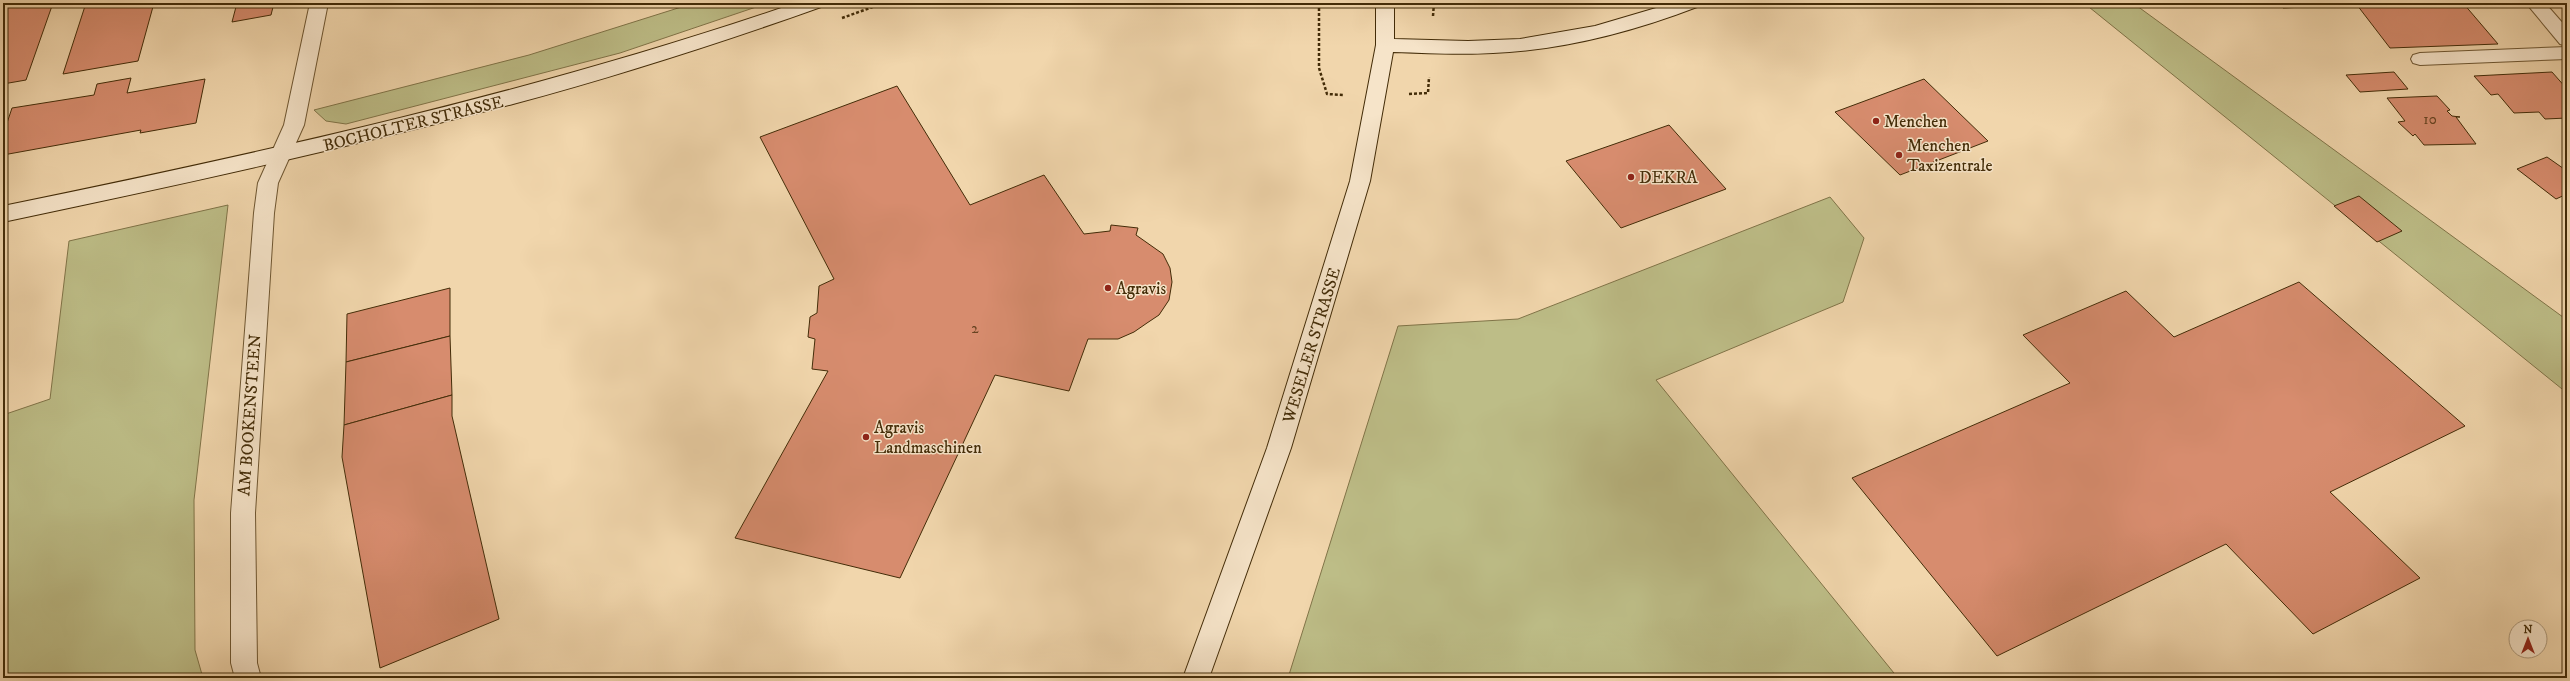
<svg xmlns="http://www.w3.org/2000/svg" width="2570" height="681" font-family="'IM FELL DW Pica',serif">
<rect width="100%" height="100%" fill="#f1d6ac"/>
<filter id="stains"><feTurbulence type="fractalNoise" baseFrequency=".005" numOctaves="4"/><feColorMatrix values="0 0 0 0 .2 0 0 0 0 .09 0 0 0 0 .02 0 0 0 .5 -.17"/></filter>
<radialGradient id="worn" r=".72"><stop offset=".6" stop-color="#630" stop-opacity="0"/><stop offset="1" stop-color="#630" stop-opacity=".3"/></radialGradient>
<!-- green -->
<g fill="#bdbd87" stroke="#807448">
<path d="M694 3H768L620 53 346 124 326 121 314 110 529 55Z"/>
<path d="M2084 3H2133L2567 320V393Z"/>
<path d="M1830 197 1864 238 1843 302 1656 380 1898 678H1288L1398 326 1518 319Z"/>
<path d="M228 205 194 500 195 650 203 678H3V415L50 399 69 241Z"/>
</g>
<!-- building -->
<g fill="#d78c6e" stroke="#432c08">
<path d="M15 3H53L26 80 3 84V10L5 5Z"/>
<path d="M86 3H154L138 61 63 74Z"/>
<path d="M237 3H274L271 15 232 22Z"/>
<path d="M2279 3H2371V4L2283 8Z"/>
<path d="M2371 3H2463L2498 44 2390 48 2357 5Z"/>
<path d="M2394 72 2408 89 2360 92 2346 75Z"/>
<path d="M2552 72 2567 89V118L2545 119 2539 112 2514 113 2498 94 2491 95 2474 76Z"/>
<path d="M131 78 127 93 205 79 196 123 140 133 141 130 3 155V135L12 108 94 95 97 84Z"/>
<path d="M1924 79 1988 141 1900 175 1835 112Z"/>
<path d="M897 86 970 205 1044 175 1084 234 1110 231 1111 225 1138 228 1136 235 1163 254 1170 268 1172 282 1169 300 1159 315 1147 323 1134 332 1118 339H1088L1069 391 995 375 900 578 735 538 828 371 812 369 815 339 808 337 810 317 817 313 819 286 834 279 760 137Z"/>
<path d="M2437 96 2450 110 2447 111 2452 116 2460 117H2456L2476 144 2424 145 2415 134 2413 136 2398 122 2405 121 2387 98Z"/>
<path d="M1669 125 1726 189 1621 228 1566 161Z"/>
<path d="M2547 157 2567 171V194L2556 199 2517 169Z"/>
<path d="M2359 196 2402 231 2377 242 2334 206Z"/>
<path d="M2299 282 2465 426 2330 492 2420 578 2313 634 2226 544 1997 656 1852 478 2070 383 2023 335 2126 291 2174 337Z"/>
<path d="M450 288V336L346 362 347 314Z"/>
<path d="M450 336 452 395 344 425 346 362Z"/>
<path d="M452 395V416L499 619 380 668 342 457 344 425Z"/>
</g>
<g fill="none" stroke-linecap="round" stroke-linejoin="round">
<defs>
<path id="lane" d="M2567 47V59L2420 65 2413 63 2411 59 2413 55 2420 53Z"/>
<g id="street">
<path d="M310 3H328L304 125 278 183 274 213 255 513 257 663 261 678H235L231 663V513L254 213 258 183 284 125Z"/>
<path d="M2526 3H2545L2567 28V46L2560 44Z"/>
</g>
<g id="secondary">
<path d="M796 3H824L821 7C720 43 617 76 513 104 344 149 174 186 3 222V206C271 151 537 92 796 3Z"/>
<path d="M1376 3H1394V39L1468 41 1520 39 1595 26 1673 3H1700L1697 7C1632 32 1563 50 1493 53 1460 55 1427 53 1393 52L1370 181 1291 448 1209 678H1183L1267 448 1350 181 1376 45Z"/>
</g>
</defs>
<!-- lane casing -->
<use href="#lane" stroke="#6e5631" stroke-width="2"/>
<!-- street casing -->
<use href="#street" stroke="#6e5631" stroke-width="2"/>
<!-- secondary casing -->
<use href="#secondary" stroke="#432c08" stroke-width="2"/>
<!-- path -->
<g stroke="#432c08" stroke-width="2.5" stroke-dasharray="3 2" stroke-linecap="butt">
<path d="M1319 3V68L1327 94 1343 95"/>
<path d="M1433 16 1434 3"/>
<path d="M842 18 884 3"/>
<path d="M1409 94 1428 93 1429 77"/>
</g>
<!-- lane -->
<use href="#lane" fill="#f6e4c9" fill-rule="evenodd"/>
<!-- street -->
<use href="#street" fill="#f6e4c9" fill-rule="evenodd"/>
<!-- secondary -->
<use href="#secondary" fill="#f6e4c9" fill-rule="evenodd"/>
</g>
<!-- markers -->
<g fill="#8f2418" stroke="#f6e4c9" stroke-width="1.5">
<circle cx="1876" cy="121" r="4"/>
<circle cx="1899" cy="155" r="4"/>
<circle cx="1631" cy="177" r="4"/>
<circle cx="1108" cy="288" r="4"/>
<circle cx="866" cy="437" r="4"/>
</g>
<g text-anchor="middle" stroke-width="3" stroke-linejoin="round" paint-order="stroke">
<!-- number labels -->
<g font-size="15" fill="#684422">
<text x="2430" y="124">10</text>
<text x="975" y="333">2</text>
</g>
<!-- poi labels -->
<g font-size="17" fill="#432c08" stroke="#f6e4c9" text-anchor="start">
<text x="1884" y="127">Menchen</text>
<text x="1907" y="151">Menchen<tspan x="1907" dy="20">Taxizentrale</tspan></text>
<text x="1639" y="183">DEKRA</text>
<text x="1116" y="294">Agravis</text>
<text x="874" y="433">Agravis<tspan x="874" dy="20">Landmaschinen</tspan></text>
</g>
<!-- street labels -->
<g font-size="17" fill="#432c08" stroke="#f6e4c9">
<text transform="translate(413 123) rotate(-14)" y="6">BOCHOLTER STRASSE</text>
<text transform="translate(1311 345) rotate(-73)" y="6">WESELER STRASSE</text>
<text transform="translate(249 415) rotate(-86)" y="6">AM BOOKENSTEEN</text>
</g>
</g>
<!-- margin -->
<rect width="2570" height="681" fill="none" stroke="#f1d6ac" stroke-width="16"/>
<rect x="4" y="4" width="2562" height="673" fill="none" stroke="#432c08" stroke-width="2"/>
<rect x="8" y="8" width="2554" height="665" fill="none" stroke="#432c08"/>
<!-- north arrow -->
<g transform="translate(2528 639)"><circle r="19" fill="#f6e4c9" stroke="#ae9a7c"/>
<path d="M0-3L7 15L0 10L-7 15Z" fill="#8f2418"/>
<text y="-6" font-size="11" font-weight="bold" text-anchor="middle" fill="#432c08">N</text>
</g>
<rect width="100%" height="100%" filter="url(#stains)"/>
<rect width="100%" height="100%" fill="url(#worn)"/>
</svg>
